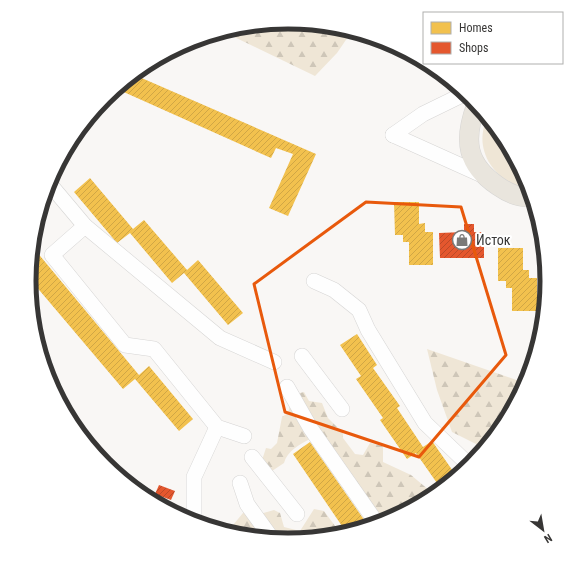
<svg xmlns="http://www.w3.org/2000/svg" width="575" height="562" font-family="'Roboto Condensed',sans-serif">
<defs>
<pattern id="forest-firs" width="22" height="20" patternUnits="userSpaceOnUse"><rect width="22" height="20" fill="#efe6d6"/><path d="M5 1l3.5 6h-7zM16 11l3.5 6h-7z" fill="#cec6b8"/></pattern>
<pattern id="homes-hatch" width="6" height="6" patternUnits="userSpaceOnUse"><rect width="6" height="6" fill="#f2c14e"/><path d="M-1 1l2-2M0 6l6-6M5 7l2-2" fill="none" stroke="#d0a645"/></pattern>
<pattern id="shops-hatch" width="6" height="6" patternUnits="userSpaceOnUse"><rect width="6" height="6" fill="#e4572e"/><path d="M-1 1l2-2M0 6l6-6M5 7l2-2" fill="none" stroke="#ba4928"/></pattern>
</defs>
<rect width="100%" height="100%" fill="#f9f7f5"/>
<!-- grass -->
<path fill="#efe6d6" d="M486 121 527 182 528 189C497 184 473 152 486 121Z"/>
<!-- forest -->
<g fill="url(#forest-firs)">
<path d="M288 22 350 34 337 53 315 76 228 34Z"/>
<path d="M427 349 525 383 482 447 452 432 437 390Z"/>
<path d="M304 392 309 401 322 403 328 418 343 433V438L355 454 363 455 370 443 383 446V462L411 475 430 491 386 520 379 522 310 439C300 444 287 451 284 463L272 471 262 460 266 448 271 449 277 443 282 417 288 413 291 401 300 393Z"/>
<path d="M255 509 260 514 274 510 280 513 284 527 300 531 314 509 324 511 338 530 287 540 235 529 233 525 243 513Z"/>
</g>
<!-- homes -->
<g fill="url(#homes-hatch)">
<path d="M137 76 316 154 288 216 269 208 293 154 276 148 271 158 117 89Z"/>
<path d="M90 178 133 229 144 220 187 270 198 260 243 313 228 325 184 273 172 283 130 233 117 243 74 192Z"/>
<path d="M394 202H419V224L425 223V232H433V265H409V242H403V235H395Z"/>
<path d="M498 248H523V270H529V278H537V311H512V288H506V281H498Z"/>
<path d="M36 251 139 375 149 366 193 419 179 431 135 379 123 389 29 278Z"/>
<path d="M357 334 377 365 373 368 400 406 397 408 423 447 432 441 455 474 439 486 416 453 407 459 380 420 383 418 356 379 361 376 340 345Z"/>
<path d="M310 442 367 524 344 529 293 454Z"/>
</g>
<!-- shops -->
<g fill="url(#shops-hatch)">
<path d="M464 224H474V232H484V258H440L439 233 464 232Z"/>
<path d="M543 281H546L544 295H543Z"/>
<path d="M159 485 175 491 171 500 155 494Z"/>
</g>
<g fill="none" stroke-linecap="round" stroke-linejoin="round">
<defs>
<g id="minor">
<path d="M393 135 484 176"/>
<path d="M393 135 423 114 464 94"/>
<path d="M48 182 85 226"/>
<path d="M314 281 334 290 359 310 368 330 425 423 469 465"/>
<path d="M302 356 342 409"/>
<path d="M287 387 311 429 376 522"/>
<path d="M244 436 217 427 154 349 125 345 52 255 85 226 220 338 274 362"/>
<path d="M252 457 297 514"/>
<path d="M240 483 247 504 270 536"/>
<path d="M194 521V477L217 427"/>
</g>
<path id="major" d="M476 106C463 141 467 165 498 186 508 193 518 198 530 197"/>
</defs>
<!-- minor casing -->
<use href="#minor" stroke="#d6d5d4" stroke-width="16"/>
<!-- major casing -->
<use href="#major" stroke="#d5d4d3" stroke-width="20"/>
<!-- minor -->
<use href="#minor" stroke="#fefefe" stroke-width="15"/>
<!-- major -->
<use href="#major" stroke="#e9e5dd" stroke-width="19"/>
</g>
<!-- marked area -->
<path fill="none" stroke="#e8590c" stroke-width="3" stroke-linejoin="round" d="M366 202 461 207 506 355 419 457 285 412 254 284Z"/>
<!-- icons -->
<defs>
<symbol id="shop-ring" viewBox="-11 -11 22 22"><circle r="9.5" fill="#fff" stroke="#7b7a78" stroke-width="1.5"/><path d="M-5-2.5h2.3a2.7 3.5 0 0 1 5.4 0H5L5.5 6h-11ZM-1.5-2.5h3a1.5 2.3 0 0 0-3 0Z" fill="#7b7a78"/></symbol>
</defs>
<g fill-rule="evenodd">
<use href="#shop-ring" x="451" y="229" width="22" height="22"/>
</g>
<g text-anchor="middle" stroke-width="4" stroke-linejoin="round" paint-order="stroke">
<!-- poi labels -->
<g font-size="14" fill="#373635" stroke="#fff" text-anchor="start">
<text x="476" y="245">Исток</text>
</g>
</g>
<!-- crop -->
<path d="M0 0H575V562H0ZM36 281a252 252 0 1 1 504 0a252 252 0 1 1-504 0Z" fill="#fff" fill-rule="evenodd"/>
<path fill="none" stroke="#373635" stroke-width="5" d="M36 281a252 252 0 1 1 504 0a252 252 0 1 1-504 0Z"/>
<!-- legend -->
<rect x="423" y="12" width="140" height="52" fill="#ffffff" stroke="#afafae"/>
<rect x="431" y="22" width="20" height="12" fill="#f2c14e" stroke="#afafae"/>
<text x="459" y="32" font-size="12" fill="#373635">Homes</text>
<rect x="431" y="42" width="20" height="12" fill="#e4572e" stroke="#afafae"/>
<text x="459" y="52" font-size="12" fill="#373635">Shops</text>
<!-- north arrow -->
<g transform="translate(543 530) rotate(149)" stroke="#ffffff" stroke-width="3" paint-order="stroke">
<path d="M0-3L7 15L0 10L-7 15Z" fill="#373635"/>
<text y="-6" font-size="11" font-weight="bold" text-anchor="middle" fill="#373635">N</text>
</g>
</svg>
